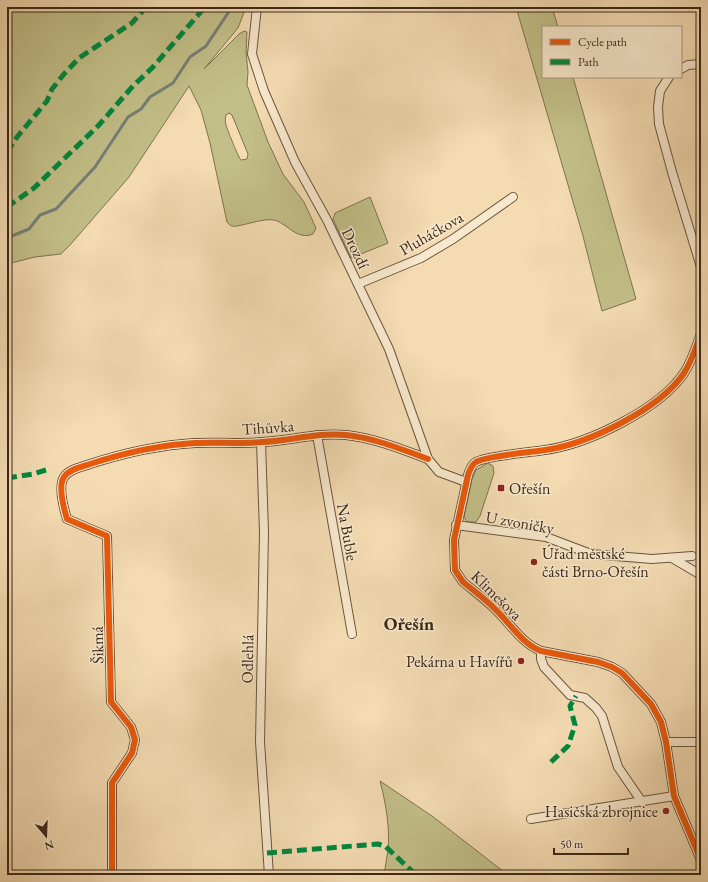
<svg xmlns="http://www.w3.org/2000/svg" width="708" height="882" font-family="'EB Garamond',serif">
<rect width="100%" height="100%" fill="#f4dbb2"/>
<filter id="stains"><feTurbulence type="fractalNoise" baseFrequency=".005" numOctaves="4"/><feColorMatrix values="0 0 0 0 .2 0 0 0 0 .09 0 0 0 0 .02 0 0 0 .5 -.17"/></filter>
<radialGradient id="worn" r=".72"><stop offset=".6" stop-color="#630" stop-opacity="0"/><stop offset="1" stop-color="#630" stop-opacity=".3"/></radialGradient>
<!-- green -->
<g fill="#c2be87" stroke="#7e7350" fill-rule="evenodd">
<path d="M7 7H246L238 28 204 69 239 34 244 31 247 32 246 52 248 72 247 85 268 142 283 174 304 202 316 228 313 234C296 241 287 222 273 220 262 218 237 228 232 226 229 225 229 224 227 222L210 143 201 110 189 86 129 177 70 245 61 254 35 257 7 264ZM229 113 232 115 248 154 247 159 241 160C239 159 227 129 226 125 225 121 225 118 226 115Z"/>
<path d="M516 7H552L558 27H543V77H573L636 299 602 311 583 236Z"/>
<path d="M370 197 388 243 351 258 333 219 335 213Z"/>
<path d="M488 463 493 466 494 473 480 516 476 522H467L464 517 472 479 476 470Z"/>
<path d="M380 781 432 816 508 875H384C385 867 387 858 388 850 390 827 386 804 380 781Z"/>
</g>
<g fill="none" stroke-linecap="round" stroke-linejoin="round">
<!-- stream -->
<path stroke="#767f76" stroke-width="3" d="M7 238 29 229 40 215 56 209 95 167 128 117 141 109 150 97 173 83 190 57 206 46 232 7"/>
<defs>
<g id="minor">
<path d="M257 7 252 54 264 91 295 162 327 220 389 349 428 459 439 472 466 482"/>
<path d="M681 69 688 65 701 64"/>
<path d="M669 77 660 91 658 107 659 124 672 172 701 267"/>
<path d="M358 284 421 258 453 239 513 197"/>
<path d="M701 334C696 347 692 361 684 373 660 409 588 444 545 450 532 452 485 456 476 462 471 465 470 470 468 475L454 540 455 570 463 582C474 591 485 599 495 609 510 623 521 643 541 651L598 662 612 667 622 673 651 704 661 722 666 742 674 796 701 860"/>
<path d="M317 435 352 634"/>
<path d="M261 442 264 532 260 742 269 875"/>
<path d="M456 525 546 537 591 554 652 559 692 556"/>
<path d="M672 558 701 575"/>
<path d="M541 651V659L544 667 570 695 585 698 596 708 602 716 618 767 642 802"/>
<path d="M666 742H701"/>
<path d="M531 819 674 796"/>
<path d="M112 875V783L132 753 135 740 131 727 111 702 107 536 67 519C64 509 58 486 64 477 69 469 82 467 90 464 124 453 159 445 195 443 217 442 239 444 262 442 290 441 318 432 346 435 374 438 401 449 428 459"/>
</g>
</defs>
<!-- minor casing -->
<use href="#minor" stroke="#69553e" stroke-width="10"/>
<!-- minor -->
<use href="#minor" stroke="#f8e8cd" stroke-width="8"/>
<!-- quiet -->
<g stroke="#00873e" stroke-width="5" stroke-dasharray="10 5" stroke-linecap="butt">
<path d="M7 152 17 137 47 101 52 89 64 74 79 58 132 23 146 7"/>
<path d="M7 207 34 188 98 126 133 86 152 68 205 7"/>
<path d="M7 478 33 474 46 470"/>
<path d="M551 762 568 746 575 725 570 706 576 696"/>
<path d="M267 853 378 844 385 846 416 875"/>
</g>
<defs>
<g id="cycleway">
<path d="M701 334C696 347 692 361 684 373 660 409 588 444 545 450 532 452 485 456 476 462 471 465 470 470 468 475L454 540 455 570 463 582C474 591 485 599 495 609 510 623 521 643 541 651L598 662 612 667 622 673 651 704 661 722 666 742 674 796 701 860"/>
<path d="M112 875V783L132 753 135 740 131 727 111 702 107 536 67 519C64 509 58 486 64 477 69 469 82 467 90 464 124 453 159 445 195 443 217 442 239 444 262 442 290 441 318 432 346 435 374 438 401 449 428 459"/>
</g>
</defs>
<!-- cycleway casing -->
<use href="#cycleway" stroke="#f8e8cd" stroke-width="8"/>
<!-- cycleway -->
<use href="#cycleway" stroke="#e8590c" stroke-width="6"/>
</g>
<!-- markers -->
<g fill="#8f2418" stroke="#f8e8cd" stroke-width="1.5">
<rect x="497" y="484" width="8" height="8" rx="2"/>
<circle cx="534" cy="562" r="4"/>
<circle cx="521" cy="661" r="4"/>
<circle cx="666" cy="811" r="4"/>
</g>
<g text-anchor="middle" stroke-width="3" stroke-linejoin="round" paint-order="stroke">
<!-- street labels -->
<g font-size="16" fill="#3b2818" stroke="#f8e8cd">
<text transform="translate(431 233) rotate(-30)" y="6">Pluháčkova</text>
<text transform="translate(356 248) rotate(64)" y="6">Drozdí</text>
<text transform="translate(268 427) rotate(-4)" y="6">Tihůvka</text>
<text transform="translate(520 522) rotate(10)" y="6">U zvoničky</text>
<text transform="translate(348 532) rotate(80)" y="6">Na Buble</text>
<text transform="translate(497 595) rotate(44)" y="6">Klimešova</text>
<text transform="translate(97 645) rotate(-91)" y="6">Šikmá</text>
<text transform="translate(247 659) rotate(-89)" y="6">Odlehlá</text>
</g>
<!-- poi labels -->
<g font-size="16" fill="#3b2818" stroke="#f8e8cd" text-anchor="start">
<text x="509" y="494">Ořešín</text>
<text x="542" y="559">Úřad městské<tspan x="542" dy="18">části Brno-Ořešín</tspan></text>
<text x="513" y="667" text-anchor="end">Pekárna u Havířů</text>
<text x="658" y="817" text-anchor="end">Hasičská zbrojnice</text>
</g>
<!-- quarter labels -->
<g font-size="18" font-weight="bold" fill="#3b2818" stroke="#f8e8cd">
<text x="409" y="630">Ořešín</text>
</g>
</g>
<!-- margin -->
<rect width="708" height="882" fill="none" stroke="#f4dbb2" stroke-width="24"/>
<rect x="8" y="8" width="692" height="866" fill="none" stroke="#3b2818" stroke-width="2"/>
<rect x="12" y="12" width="684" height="858" fill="none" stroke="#3b2818"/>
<!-- legend -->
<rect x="542" y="26" width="140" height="52" fill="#f8e8cd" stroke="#ac9b85"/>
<rect x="550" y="39" width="20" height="6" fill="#e8590c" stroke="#ac9b85"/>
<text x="578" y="46" font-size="12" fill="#3b2818">Cycle path</text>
<rect x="550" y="59" width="20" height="6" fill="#00873e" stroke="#ac9b85"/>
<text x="578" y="66" font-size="12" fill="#3b2818">Path</text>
<!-- north arrow -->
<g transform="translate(46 836) rotate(161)" stroke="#f8e8cd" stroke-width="3" paint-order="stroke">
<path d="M0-3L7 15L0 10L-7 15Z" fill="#3b2818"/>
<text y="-6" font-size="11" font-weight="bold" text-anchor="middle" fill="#3b2818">N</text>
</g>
<!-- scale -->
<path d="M554 848v6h74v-6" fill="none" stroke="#3b2818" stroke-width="2"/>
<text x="560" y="848" font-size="12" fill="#3b2818" stroke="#f8e8cd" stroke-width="3" paint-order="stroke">50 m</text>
<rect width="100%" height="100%" filter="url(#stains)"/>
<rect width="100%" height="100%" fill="url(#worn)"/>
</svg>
